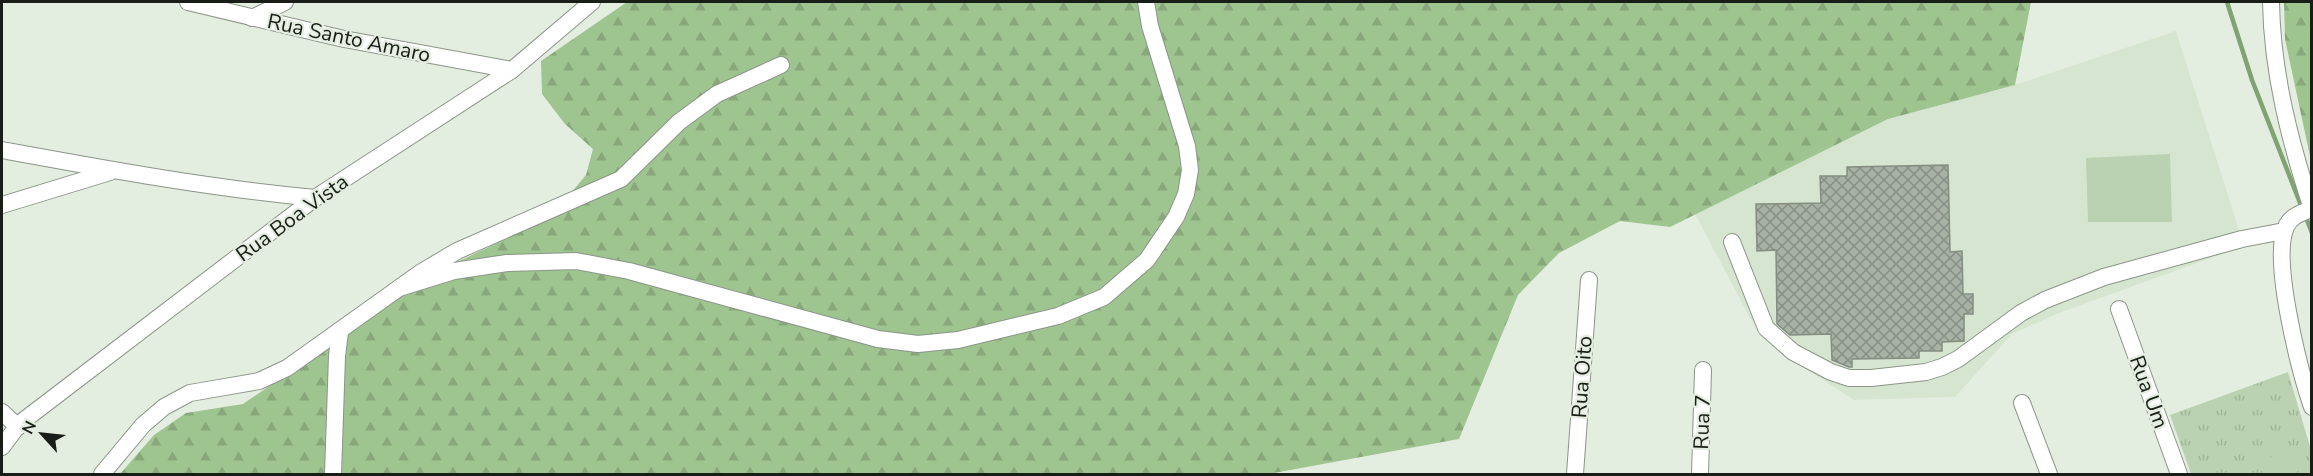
<svg xmlns="http://www.w3.org/2000/svg" width="2313" height="476" font-family="'Nunito Sans',sans-serif">
<defs>
<pattern id="forest-firs" width="22" height="20" patternUnits="userSpaceOnUse" patternTransform="scale(1.5)"><rect width="22" height="20" fill="#9ec490"/><path d="M5 1l3.5 6h-7zM16 11l3.5 6h-7z" fill="#88a87b"/></pattern>
<pattern id="park-tufts" width="24" height="20" patternUnits="userSpaceOnUse" patternTransform="scale(1.5)"><rect width="24" height="20" fill="#bad2b1"/><path d="M3 7l-1-3M5 7V3M7 7l1-3M15 17l-1-3M17 17v-4M19 17l1-3" fill="none" stroke="#9fb498"/></pattern>
<pattern id="building-cross-hatch" width="8" height="8" patternUnits="userSpaceOnUse" patternTransform="scale(1.5)"><rect width="8" height="8" fill="#a7b1a4"/><path d="M0 0l8 8M0 8l8-8" fill="none" stroke="#878f85"/></pattern>
</defs>
<rect width="100%" height="100%" fill="#e4eee0"/>
<!-- built -->
<path fill="#d6e5d0" d="M2176 31 2244 246 2059 313 2012 334 1955 397 1854 400 1776 349 1750 318 1695 214 1888 119 2015 85Z"/>
<!-- forest -->
<g fill="url(#forest-firs)">
<path d="M627 2H2031L2015 85 1888 119 1670 227 1620 221 1559 253 1518 295 1459 439 1268 474H120L154 435 186 413 243 404 432 274 550 218 586 175 593 149 565 124 542 94 541 61Z"/>
<path d="M2284 2H2311V161L2285 39Z"/>
</g>
<!-- park -->
<path fill="url(#park-tufts)" d="M2288 372 2311 450V474H2191L2170 415Z"/>
<!-- garden -->
<g fill="#bad2b1">
<path d="M2170 154 2172 222H2088L2086 158Z"/>
<path d="M2276 449 2300 467 2295 474H2261Z"/>
</g>
<g fill="none" stroke-linecap="round" stroke-linejoin="round">
<!-- stream -->
<g stroke="#7fa372" stroke-width="4.5">
<path d="M2227 2 2252 80 2302 208"/>
<path d="M2305 215 2312 233"/>
</g>
</g>
<!-- building -->
<path fill="url(#building-cross-hatch)" stroke="#848d80" stroke-width="1.5" d="M1948 165 1950 252 1962 251 1963 294H1973V314H1964V341L1942 342V351H1919V358L1852 359V367H1849L1832 360 1831 334 1790 335 1777 324 1776 250 1757 251 1756 204 1821 203 1820 176H1847V167Z"/>
<g fill="none" stroke-linecap="round" stroke-linejoin="round">
<defs>
<g id="minor">
<path d="M188 2 344 39 512 70"/>
<path d="M2271 2C2272 72 2290 142 2312 209"/>
<path d="M252 18 285 2"/>
<path d="M2 150C106 169 209 188 315 198"/>
<path d="M2 205 110 172"/>
<path d="M2311 209C2302 213 2290 216 2286 227 2271 260 2300 372 2312 407"/>
<path d="M1732 242 1766 328 1793 352 1831 372 1849 378H1871L1926 372 1942 367 1958 359 2021 313 2045 300 2104 277 2242 239 2284 231"/>
<path d="M399 288 454 271 507 263 576 261 629 271 878 339 918 344 958 340 1058 316 1104 297 1147 260 1176 217 1186 194 1190 170 1187 146 1150 26 1146 2"/>
<path d="M2119 309 2179 474"/>
<path d="M2022 403 2049 474"/>
<path d="M2 412 18 427"/>
<path d="M2 447 19 424 315 198 512 70 592 2"/>
<path d="M102 474 143 425 164 407 190 393 259 381 287 368 420 273 457 251 621 179 679 122 717 94 781 65"/>
<path d="M333 474 337 356 340 332"/>
<path d="M1575 474 1589 280"/>
<path d="M1700 474 1703 370"/>
</g>
</defs>
<!-- minor casing -->
<use href="#minor" stroke="#8b9588" stroke-width="18"/>
<!-- minor -->
<use href="#minor" stroke="#fff" stroke-width="16"/>
</g>
<g text-anchor="middle" stroke-width="4.5" stroke-linejoin="round" paint-order="stroke">
<!-- street labels -->
<g font-size="21" fill="#191d18" stroke="#e4eee0">
<text transform="translate(349 38) rotate(12)" y="7">Rua Santo Amaro</text>
<text transform="translate(292 218) rotate(-36)" y="7">Rua Boa Vista</text>
<text transform="translate(1582 377) rotate(-86)" y="7">Rua Oito</text>
<text transform="translate(2149 392) rotate(70)" y="7">Rua Um</text>
<text transform="translate(1702 422) rotate(-88)" y="7">Rua 7</text>
</g>
</g>
<!-- border -->
<rect width="2313" height="476" fill="none" stroke="#191d18" stroke-width="6"/>
<!-- north arrow -->
<g transform="translate(42 434) rotate(297)" stroke="#e4eee0" stroke-width="4.5" paint-order="stroke">
<path d="M0-4.5L10 22L0 15L-10 22Z" fill="#191d18"/>
<text y="-9" font-size="16" font-weight="bold" text-anchor="middle" fill="#191d18">N</text>
</g>
</svg>
